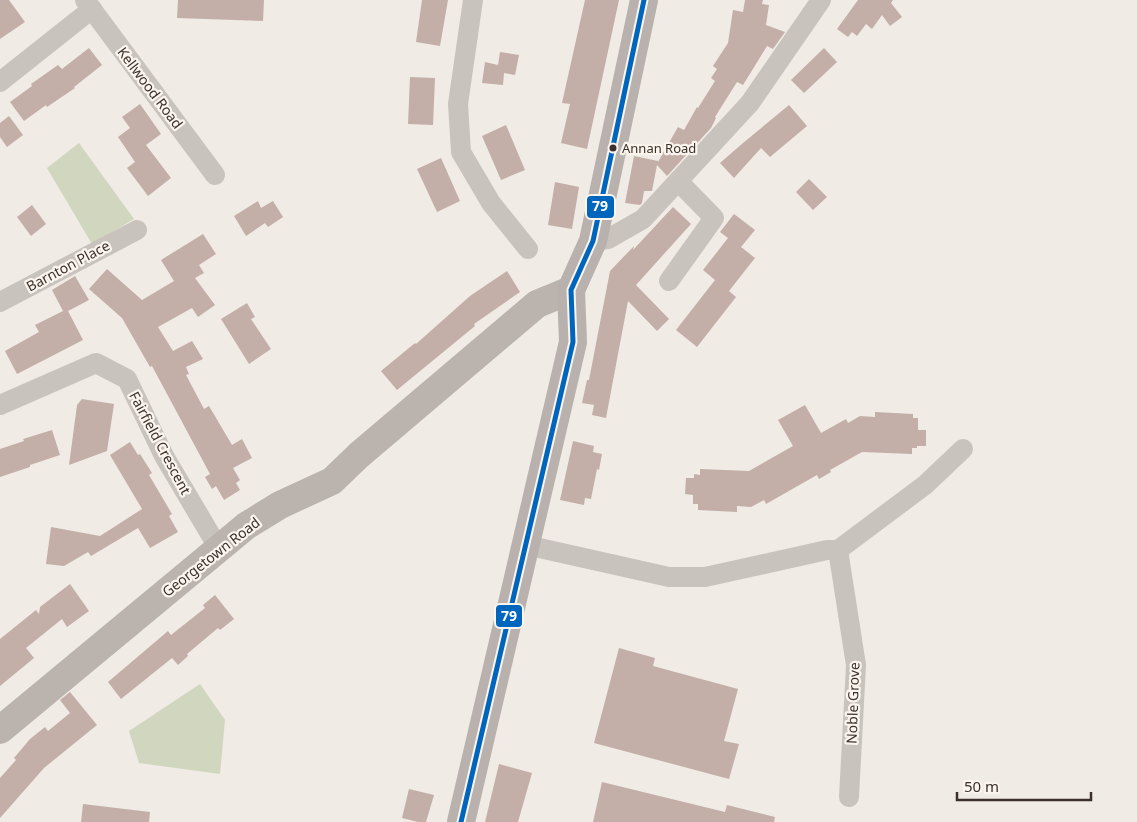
<svg xmlns="http://www.w3.org/2000/svg" width="1137" height="822" font-family="'Noto Sans',sans-serif">
<rect width="100%" height="100%" fill="#f0ebe5"/>
<!-- green -->
<g fill="#d1d6bf">
<path d="M79 143 134 219 92 244 47 168Z"/>
<path d="M200 684 225 720 220 774 139 763 129 731Z"/>
</g>
<!-- building -->
<g fill="#c3afa7">
<path d="M0 0H9L25 22 0 39Z"/>
<path d="M178 0H264L263 21 177 18Z"/>
<path d="M422 0H448L440 46 416 42Z"/>
<path d="M585 0H619L587 149 561 143 570 104 562 103Z"/>
<path d="M745 0H763L762 4 769 5 766 25 785 32 773 49 767 46 743 85 737 82 715 117 716 118 711 128 667 176 657 165 652 191H644L642 203 640 205 625 203 634 156 658 161V162L678 127 684 130 697 107 698 108 715 81 711 78 717 69 713 66 728 43 733 10 743 12Z"/>
<path d="M858 0H893L891 3 902 17 890 26 882 15 872 29 866 24 857 36 852 32 848 37 837 29Z"/>
<path d="M89 48 102 65 74 87 75 88 47 107 46 105 24 121 10 102 32 86 31 84 58 65 62 69Z"/>
<path d="M824 48 837 62 804 93 791 80Z"/>
<path d="M500 52 519 55 515 75 504 73 503 85 482 83 485 62 498 65Z"/>
<path d="M410 77 435 78 433 125 408 124Z"/>
<path d="M140 104 161 134 146 145 171 178 148 196 127 168 135 162 118 137 130 128 122 117Z"/>
<path d="M789 105 807 126 770 157 761 148 734 178 720 163 743 143Z"/>
<path d="M9 116 23 135 7 147 0 137V123Z"/>
<path d="M506 125 525 170 501 180 482 136Z"/>
<path d="M441 158 460 201 437 212 417 169Z"/>
<path d="M809 179 827 197 813 210 796 192Z"/>
<path d="M555 182 579 187 572 229 548 225Z"/>
<path d="M258 201 261 208 273 201 283 217 268 227 265 223 246 236 234 216Z"/>
<path d="M32 205 46 224 31 236 17 217Z"/>
<path d="M673 207 691 224 636 285 669 319 657 331 628 301 606 418 592 415 594 405 582 403 587 380H589L610 271 634 246 633 250Z"/>
<path d="M734 214 755 230 741 247 755 258 729 291 736 297 697 347 676 330 715 280 703 270 728 238 720 232Z"/>
<path d="M203 234 216 254 199 265 204 273 195 278 215 305 198 317 192 308 158 327 173 351 192 341 203 359 186 367 189 374 186 375 204 409 209 406 232 445 242 439 252 458 233 468 240 480 236 483 240 490 224 500 216 486 212 489 205 477 210 474 152 366 150 367 122 318 89 289 107 269 142 300 174 281 161 260Z"/>
<path d="M507 271 520 292 474 324 475 326 397 390 381 371 415 343 416 344 470 296Z"/>
<path d="M75 276 89 300 68 311 83 340 17 374 5 351 39 332 35 325 63 311 52 290Z"/>
<path d="M247 303 255 317 251 319 271 349 249 364 221 319Z"/>
<path d="M82 399 114 404 107 451 69 465 77 405Z"/>
<path d="M805 405 821 433 846 419 848 423 860 416 875 417V412L913 414V418H918V430H926V446H917V448H912V454L862 452 830 470 831 472 819 479 817 475 766 504 764 500 751 507 737 506V512L698 510V504H693V495L685 494 686 478H694V474L700 475V469L749 471 793 446 778 420Z"/>
<path d="M52 430 60 455 30 465V467L0 477V449L24 441 23 439Z"/>
<path d="M573 441 594 446 593 452 602 454 599 470 597 469 591 499 585 498 584 505 560 500Z"/>
<path d="M130 442 138 455 140 454 152 473 149 475 172 514 169 516 178 532 150 548 138 528 91 556 88 552 64 566 46 564 51 527 100 536 142 509 110 455Z"/>
<path d="M70 584 89 611 67 627 62 619 26 648 34 658 0 686V639L36 610 39 614 40 607Z"/>
<path d="M215 595 234 619 220 630 218 628 187 654 188 656 178 665 172 658 121 699 108 682 168 631 171 635 205 608 203 605Z"/>
<path d="M619 648 655 658 653 666 738 689 724 741 739 744 729 779 594 743Z"/>
<path d="M70 692 97 725 44 768 0 818V778L16 760 14 758 30 739 45 727 48 731 70 713 60 700Z"/>
<path d="M499 764 532 773 518 822H485Z"/>
<path d="M602 782 725 812 727 805 775 817 774 822H593Z"/>
<path d="M409 789 434 795 426 822H418L402 818Z"/>
<path d="M83 804 150 812 149 822H81Z"/>
</g>
<g fill="none" stroke-linecap="round" stroke-linejoin="round">
<!-- street -->
<g stroke="#c9c3be" stroke-width="20">
<path d="M85 0 215 175"/>
<path d="M473 0 458 104 461 152 491 203 528 249"/>
<path d="M0 82 92 9"/>
<path d="M593 241 608 239 643 219 750 103 821 0"/>
<path d="M669 281 714 218 678 181"/>
<path d="M0 302 137 230"/>
<path d="M0 405 96 363 127 379 164 456 219 549"/>
<path d="M526 545 669 577H705L827 550H838L925 485 963 449"/>
<path d="M838 550 856 665 849 797"/>
</g>
<!-- secondary -->
<path stroke="#bab3ae" stroke-width="28" d="M0 730 246 526 280 505 332 481 359 455 537 304 571 290"/>
<!-- primary -->
<path stroke="#b8b1ad" stroke-width="28" d="M461 822 573 342 571 290 593 241 644 0"/>
<defs>
<path id="bus-1" d="M461 822 573 342 571 290 593 241 644 0"/>
</defs>
<!-- bus-1 casing -->
<use href="#bus-1" stroke="#fbf5ee" stroke-width="9"/>
<!-- bus-1 -->
<use href="#bus-1" stroke="#0065bd" stroke-width="5"/>
</g>
<!-- markers -->
<circle fill="#3b302b" stroke="#fbf5ee" stroke-width="2" cx="613" cy="148" r="4.5"/>
<g text-anchor="middle" stroke-width="4.5" stroke-linejoin="round" paint-order="stroke">
<!-- bus labels -->
<g font-size="13" fill="#3b302b" stroke="#fbf5ee" text-anchor="start">
<text x="622" y="153">Annan Road</text>
</g>
<!-- street labels -->
<g font-size="14" fill="#3b302b" stroke="#fbf5ee">
<text transform="translate(150 88) rotate(53)" y="5">Kellwood Road</text>
<text transform="translate(68 266) rotate(-28)" y="5">Barnton Place</text>
<text transform="translate(160 443) rotate(62)" y="5">Fairfield Crescent</text>
<text transform="translate(211 557) rotate(-38)" y="5">Georgetown Road</text>
<text transform="translate(853 703) rotate(-88)" y="5">Noble Grove</text>
</g>
</g>
<g stroke="#fbf5ee" stroke-width="2">
<rect x="586" y="195" width="29" height="24" rx="5" fill="#0065bd"/>
<rect x="495" y="604" width="28" height="24" rx="5" fill="#0065bd"/>
</g>
<g font-size="14" text-anchor="middle" font-weight="bold" fill="#fff">
<text x="600" y="211">79</text>
<text x="509" y="621">79</text>
</g>
<!-- scale -->
<path d="M957 792v8h134v-8" fill="none" stroke="#3b302b" stroke-width="2.5"/>
<text x="964" y="792" font-size="15" fill="#3b302b" stroke="#fbf5ee" stroke-width="4" paint-order="stroke">50 m</text>
</svg>
